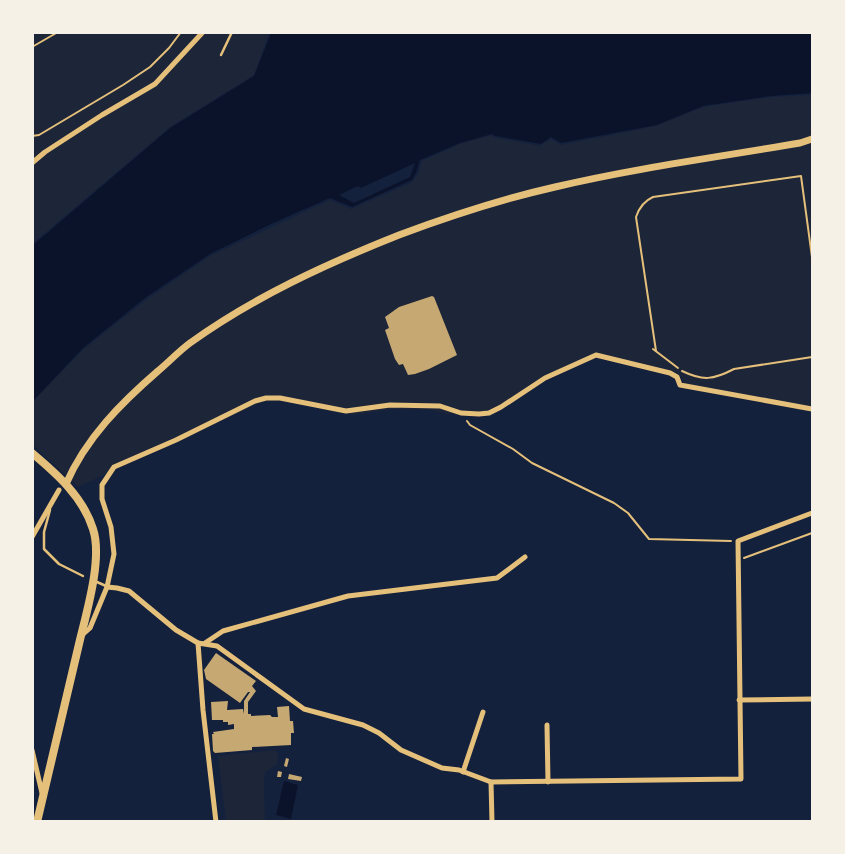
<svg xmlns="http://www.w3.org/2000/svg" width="845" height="854" font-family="'Open Sans',sans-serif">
<rect width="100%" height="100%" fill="#14213d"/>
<!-- green -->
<g fill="#1d2539">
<path d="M33 33H269L254 75 170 127 33 243Z"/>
<path d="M812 95V406L795 404 685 384 677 373 602 354 593 353 533 382 497 408 485 412 465 411 447 414 432 410 393 409 352 415 322 407 285 400 262 402 78 487 33 445 32 404 38 396 84 349 147 299 210 256 330 200 351 209 411 183 418 174 422 161 460 144 492 135 493 137 540 146 551 139 561 145 656 126 703 107 771 97Z"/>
<path d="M274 750 278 753 277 764 265 772C263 788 265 805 265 821H226L218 756Z"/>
</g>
<!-- water -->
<g fill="#0b132b" fill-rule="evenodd">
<path d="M271 33H812V93L771 96 703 106 657 125 561 143 551 137 541 144 495 136 492 134 460 143 420 160 416 173 412 180 352 207 330 198 271 224 210 254 145 298 83 348 33 401V245L170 128 254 76ZM415 163 410 177 354 203 339 195 358 186 361 188Z"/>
<path d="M284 781 298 785 291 819 276 815Z"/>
</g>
<!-- building -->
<g fill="#c6a872">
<path d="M432 296 434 297 457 355 429 369 415 374 408 375 403 364 399 365 395 359 385 330 389 328 385 317 399 307Z"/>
<path d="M216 653 256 681 252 686 256 691 248 702V714H251V716L270 715 272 717H278L277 707 289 706 290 721H293L294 733H291V745L252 747V750L215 753 213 751 212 734H214L213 732 234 729V724L228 725V722H223V720H212L211 702 228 701 227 710 243 709 244 714V701L250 692H248L240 703 206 679 204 670Z"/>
<path d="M286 758 289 759 287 767 284 766Z"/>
<path d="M278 771 282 772 281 777H277Z"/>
<path d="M289 774 302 777 301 781 288 779Z"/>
</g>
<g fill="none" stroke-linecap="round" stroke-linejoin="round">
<!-- path -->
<g stroke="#e5c07b" stroke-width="2">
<path d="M32 47 58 32"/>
<path d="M32 136 39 135 123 85 150 67 169 48 181 32"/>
<path d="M653 349 678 368"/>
<path d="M656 351 636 217C639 208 644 201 653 197L801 176 812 257"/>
<path d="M682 371C703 381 713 380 734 369L812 357"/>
<path d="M467 421 470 425 513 449 532 463 614 503 628 513 649 539 731 541"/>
<path d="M744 558 812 533"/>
</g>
<!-- service -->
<g stroke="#e5c07b" stroke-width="2.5">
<path d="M221 55 232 32"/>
<path d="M50 510 44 532V549L59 564 83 576"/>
<path d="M97 582 106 586"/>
</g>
<!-- minor -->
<g stroke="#e5c07b" stroke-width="5">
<path d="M32 163 45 152 102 115 155 84 203 32"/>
<path d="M32 537 59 490"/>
<path d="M107 587 117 588 129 591 176 630 198 643 217 646 304 709 363 725 379 733 401 750 442 768 459 770 491 782 741 779 738 541 812 513"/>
<path d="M81 636 90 628 107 587 114 554 111 527 102 499V485L114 467 176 440 255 401 266 398H280L346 411 390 405 440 406 461 413 479 414 489 413 501 407 545 378 596 355 670 373 677 377 680 385 812 409"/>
<path d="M198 643 203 710 216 822"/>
<path d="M205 643 223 631 348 596 497 578 525 557"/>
<path d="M739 700 812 699"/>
<path d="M547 725 548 782"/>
<path d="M32 750 42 793"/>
<path d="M463 772 483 712"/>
<path d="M491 782 492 822"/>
</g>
<!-- tertiary -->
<path stroke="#e5c07b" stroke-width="7" d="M66 484C86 438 121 403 158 371 169 362 179 351 190 343 254 297 326 264 399 235 450 216 502 199 555 187 636 168 718 157 800 143L812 139"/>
<!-- secondary -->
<path stroke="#e5c07b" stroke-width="8" d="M32 453C57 474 83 497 93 529 103 559 86 614 79 644 65 704 51 762 37 822"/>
</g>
<!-- border -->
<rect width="845" height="854" fill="none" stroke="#f6f1e7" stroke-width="68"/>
</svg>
